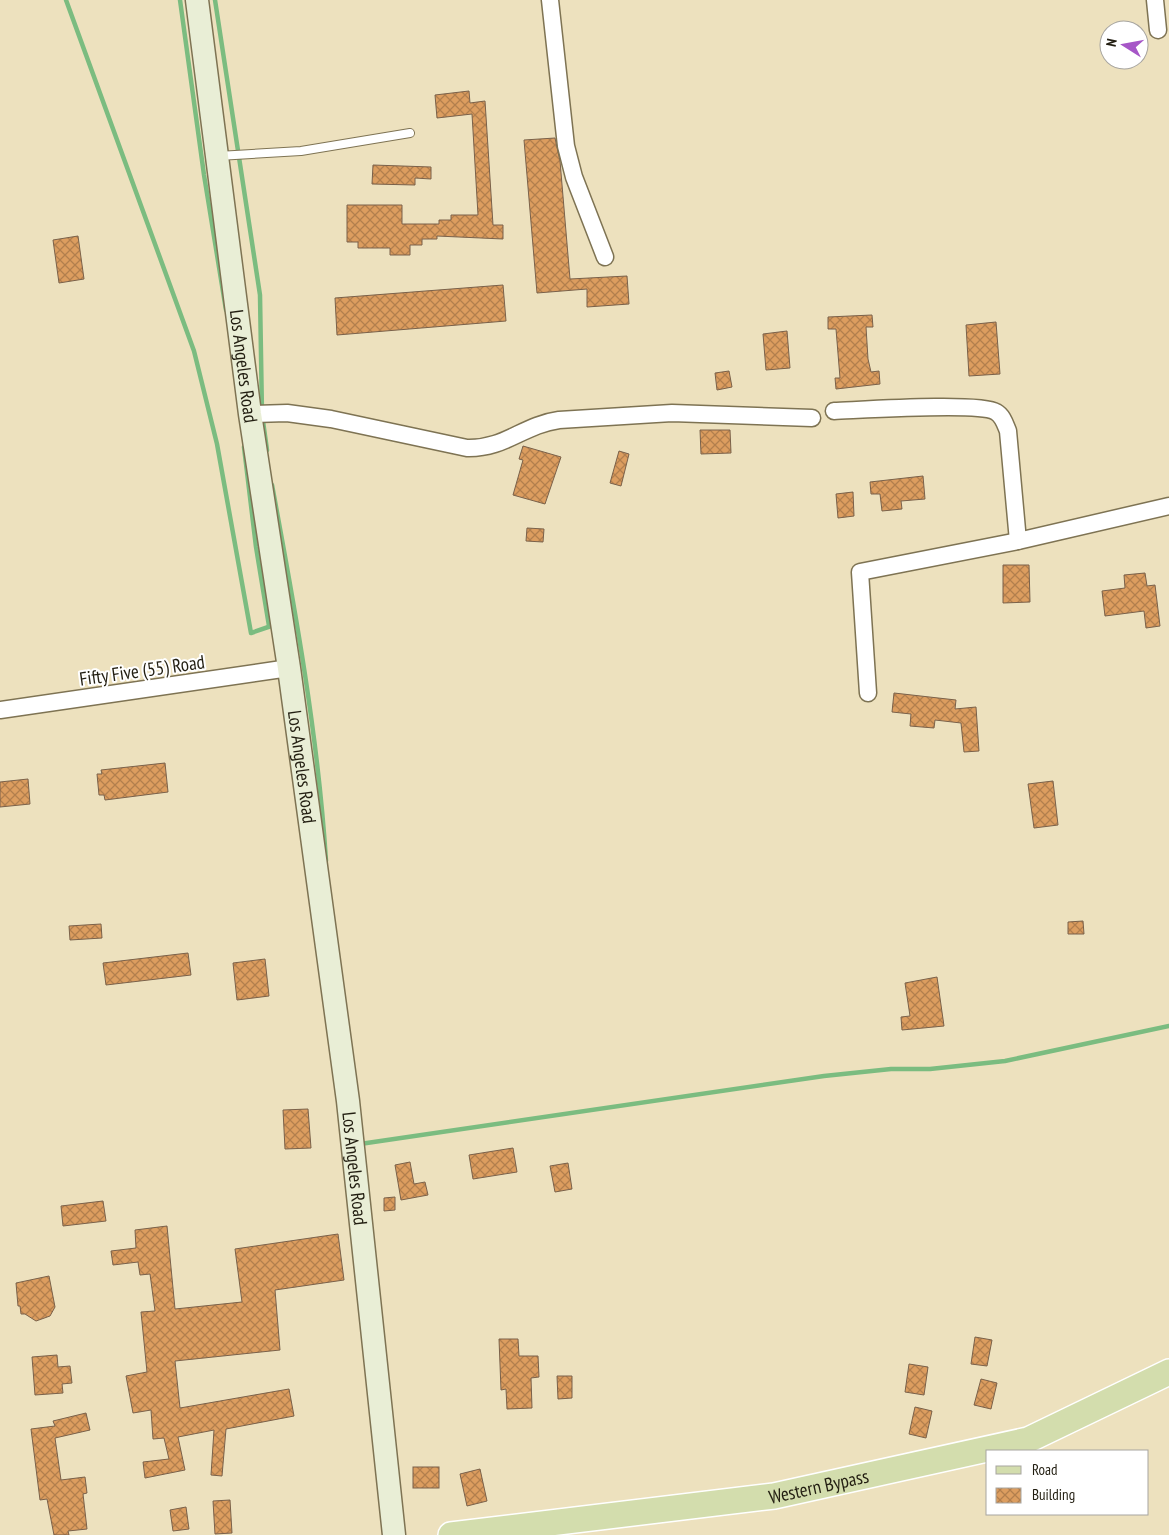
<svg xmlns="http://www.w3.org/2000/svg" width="1169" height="1535" font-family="'PT Sans Narrow',sans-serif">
<defs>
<pattern id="building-cross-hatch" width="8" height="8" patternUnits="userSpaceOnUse" patternTransform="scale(1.25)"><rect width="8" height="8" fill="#dc9d5f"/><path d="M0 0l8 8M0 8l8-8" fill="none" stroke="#b27f4d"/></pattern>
</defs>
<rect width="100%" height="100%" fill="#ede1be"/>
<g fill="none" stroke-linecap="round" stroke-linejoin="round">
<!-- stream -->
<g stroke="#7bbc80" stroke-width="4.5">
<path d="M66 0 194 351 217 444 251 633 277 624"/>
<path d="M180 0 204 175 226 310"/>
<path d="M215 0 260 295 262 414 267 450"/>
<path d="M244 447 256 547 269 626"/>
<path d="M272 485C295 609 318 735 326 861"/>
<path d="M360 1144 824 1076 891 1069H930L1005 1061 1169 1026"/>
</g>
</g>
<!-- building -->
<g fill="url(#building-cross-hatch)" stroke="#7a614a">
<path d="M469 91 470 103 485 101 493 225H503V239L437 236V239H422V245H410V255H390V248H358V242H347V205H402V224H439V220H451V215H478L472 114 437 118 435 95Z"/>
<path d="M555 138 560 161 570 279 627 276 629 304 587 307V289L537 293 524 140Z"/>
<path d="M373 165 431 167V179L415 178V185L372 184Z"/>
<path d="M78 236 84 279 59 283 53 240Z"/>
<path d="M503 285 506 321 337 335 335 298Z"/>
<path d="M872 315 873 327H866L868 359 871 372 879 371 880 384 836 389 835 378H840L836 329H828V317Z"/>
<path d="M996 322 1000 374 969 376 966 325Z"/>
<path d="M787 331 790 368 766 370 763 334Z"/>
<path d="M729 371 732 387 717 390 715 373Z"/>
<path d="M700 430H730L731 453 701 454Z"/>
<path d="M523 446 561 457 545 504 513 495 523 460 519 459Z"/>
<path d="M619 451 629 454 621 486 610 483Z"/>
<path d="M923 476 925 499 901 501 902 509 882 511 880 494H871L870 482Z"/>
<path d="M853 492 854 516 838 518 836 494Z"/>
<path d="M527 528 544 529 543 542 526 541Z"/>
<path d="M1003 565H1029L1030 602 1003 603Z"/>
<path d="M1145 573 1147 586 1155 585 1160 626 1146 628 1144 611 1105 616 1102 591 1125 588 1124 575Z"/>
<path d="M894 693 956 700 955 709 976 707 979 751 964 752 961 723 935 720 934 728 910 726 911 714 892 712Z"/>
<path d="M165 763 168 792 105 800 104 795H99L97 774H102L101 770Z"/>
<path d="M28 779 30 804 0 807V782Z"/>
<path d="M1053 781 1058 825 1034 828 1028 784Z"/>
<path d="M1083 921 1084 934H1068V922Z"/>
<path d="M101 924 102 938 70 940 69 926Z"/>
<path d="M188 953 191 975 106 985 103 963Z"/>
<path d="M265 959 269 996 237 1000 233 963Z"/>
<path d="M937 977 944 1026 902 1030 901 1017 910 1016 905 983Z"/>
<path d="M308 1109 311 1148 285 1149 283 1110Z"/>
<path d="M513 1148 517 1172 473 1179 469 1155Z"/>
<path d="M410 1162 414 1184 425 1182 428 1195 401 1200 395 1165Z"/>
<path d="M568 1163 572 1189 555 1192 550 1166Z"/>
<path d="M395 1197V1210L384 1211V1198Z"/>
<path d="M103 1201 106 1221 63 1226 61 1206Z"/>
<path d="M167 1226 175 1309 242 1302 235 1249 338 1234 344 1280 275 1290 280 1350 175 1361 180 1408 289 1389 294 1416 226 1429 222 1476 211 1475 214 1430 178 1437 185 1470 145 1478 143 1462 169 1459 164 1438 153 1439 151 1410 133 1413 126 1376 147 1372 141 1312 155 1311 150 1274 140 1275 138 1262 113 1265 111 1251 136 1248 135 1230Z"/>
<path d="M49 1276 55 1307 50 1316 36 1321 25 1314H21L20 1306H18L16 1283Z"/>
<path d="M975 1337 992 1340 987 1366 971 1364Z"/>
<path d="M499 1339H518L519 1356H538L539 1377 531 1378 532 1408 507 1409 506 1389 501 1390Z"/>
<path d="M57 1355 58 1367 70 1366 72 1383 62 1384 63 1393 35 1395 32 1357Z"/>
<path d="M909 1364 928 1367 924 1395 905 1392Z"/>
<path d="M557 1376H572V1398L558 1399Z"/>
<path d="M981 1379 997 1383 991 1409 974 1405Z"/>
<path d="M915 1407 932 1411 926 1438 909 1434Z"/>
<path d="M86 1413 90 1430 55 1438 61 1480 85 1477 87 1493 83 1494 87 1529 68 1531 69 1535H54L47 1499 40 1500 31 1429 55 1426 53 1421Z"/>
<rect x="413" y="1467" width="26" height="21"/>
<path d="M480 1469 487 1501 467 1506 460 1474Z"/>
<path d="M230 1500 232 1533 215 1534 213 1501Z"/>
<path d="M186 1507 189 1529 173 1531 170 1510Z"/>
</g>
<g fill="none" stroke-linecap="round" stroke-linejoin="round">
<defs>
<path id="service" d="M218 156 301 151 410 133"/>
<g id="minor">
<path d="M550 0 566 146 574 177 605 257"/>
<path d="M1155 0 1158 30"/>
<path d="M834 411C861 410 980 402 996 412 1003 416 1005 424 1008 431L1018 541"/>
<path d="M250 414 287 413 331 419 467 448C505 449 523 425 559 420L672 413 812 418"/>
<path d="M868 693 860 572 1018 541 1169 506"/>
<path d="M0 710 289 668"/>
</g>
<g id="secondary">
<path id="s1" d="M197 0 250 414 289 668 348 1101 394 1535"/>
</g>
<g id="primary">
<path id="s2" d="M451 1535 774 1496 1028 1440 1169 1372"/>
</g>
</defs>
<!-- service casing -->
<use href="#service" stroke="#7e7353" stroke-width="10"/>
<!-- minor casing -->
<use href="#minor" stroke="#7e7353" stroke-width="19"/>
<!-- secondary casing -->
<use href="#secondary" stroke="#7e7353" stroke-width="25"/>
<!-- primary casing -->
<use href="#primary" stroke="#fff" stroke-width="28"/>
<!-- service -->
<use href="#service" stroke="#fff" stroke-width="8"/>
<!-- minor -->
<use href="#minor" stroke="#fff" stroke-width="16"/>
<!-- secondary -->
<use href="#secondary" stroke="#e9eed6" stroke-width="22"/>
<!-- primary -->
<use href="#primary" stroke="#d3ddad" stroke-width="25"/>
</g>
<g text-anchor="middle" stroke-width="4" stroke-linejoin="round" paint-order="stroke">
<!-- street labels -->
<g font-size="19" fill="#221e11" stroke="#fff">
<text dy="7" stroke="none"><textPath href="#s1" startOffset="369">Los Angeles Road</textPath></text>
<text transform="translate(142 670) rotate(-8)" y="7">Fifty Five (55) Road</text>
<text dy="7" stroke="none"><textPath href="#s1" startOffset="774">Los Angeles Road</textPath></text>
<text dy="7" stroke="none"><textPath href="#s1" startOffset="1179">Los Angeles Road</textPath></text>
<text dy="7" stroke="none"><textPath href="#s2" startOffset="371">Western Bypass</textPath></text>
</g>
</g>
<!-- legend -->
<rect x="986" y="1450" width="162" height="65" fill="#ffffff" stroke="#a7a5a0"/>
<rect x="996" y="1466" width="25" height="8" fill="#d3ddad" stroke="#a7a5a0"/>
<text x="1032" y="1475" font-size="15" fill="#221e11">Road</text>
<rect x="996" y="1488" width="25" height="15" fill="url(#building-cross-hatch)" stroke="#a7a5a0"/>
<text x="1032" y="1500" font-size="15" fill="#221e11">Building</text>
<!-- north arrow -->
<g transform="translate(1124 45) rotate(281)"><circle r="24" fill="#ffffff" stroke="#a7a5a0"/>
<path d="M0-4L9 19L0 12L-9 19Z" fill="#a656c7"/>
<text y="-8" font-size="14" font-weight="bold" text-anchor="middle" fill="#221e11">N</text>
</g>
</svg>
